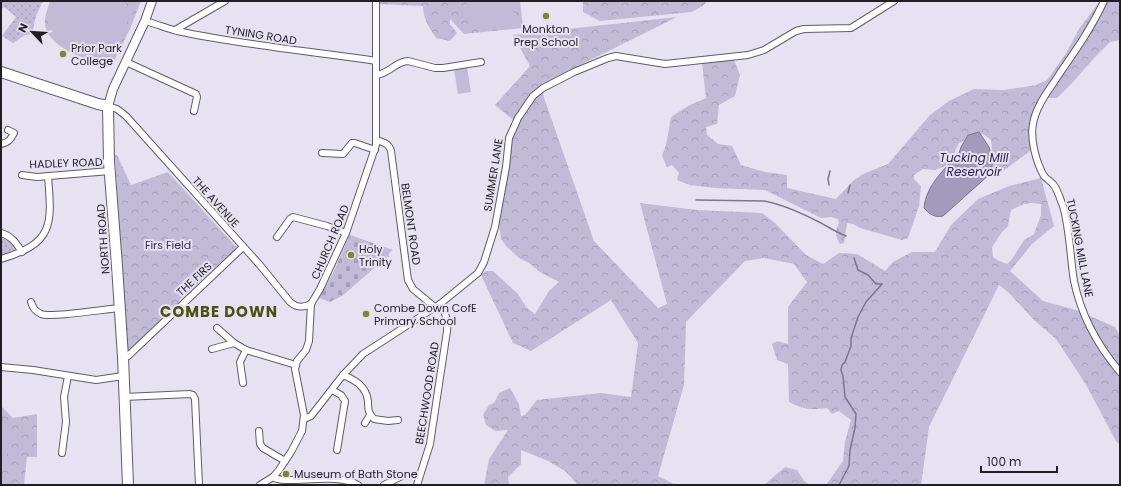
<svg xmlns="http://www.w3.org/2000/svg" width="1121" height="486" font-family="Poppins,sans-serif">
<defs>
<pattern id="grass-dots" width="8" height="8" patternUnits="userSpaceOnUse"><rect width="8" height="8" fill="#c2bbd7"/><path d="M2 2h.1M6 6h.1" fill="none" stroke="#a6a0b8" stroke-width="1.8" stroke-linecap="round"/></pattern>
<pattern id="forest-crowns" width="20" height="18" patternUnits="userSpaceOnUse"><rect width="20" height="18" fill="#c2bbd7"/><path d="M2 6a3 3 0 1 1 6 0M12 15a3 3 0 1 1 6 0" fill="none" stroke="#a6a0b8"/></pattern>
<pattern id="cemetery-stones" width="16" height="16" patternUnits="userSpaceOnUse"><rect width="16" height="16" fill="#c2bbd7"/><path d="M2 7V4a2 2 0 0 1 4 0v3zM10 15v-3a2 2 0 0 1 4 0v3z" fill="#a6a0b8"/></pattern>
</defs>
<rect width="100%" height="100%" fill="#e6e2f2"/>
<!-- grass -->
<g fill="url(#grass-dots)">
<path d="M1 1H43L36 16 32 34 25 35 13 43 2 36 16 17 4 7 2 9H1Z"/>
<path d="M1 235C9 237 19 244 15 252L1 258Z"/>
</g>
<!-- forest -->
<g fill="url(#forest-crowns)" fill-rule="evenodd">
<path d="M50 1H141L130 29 115 59C111 60 106 61 102 61 84 61 48 46 45 25 44 17 48 9 50 1Z"/>
<path d="M378 1H520L523 28 464 34 450 19V24L457 33 450 41 436 38C429 27 423 19 423 6L378 4Z"/>
<path d="M583 1H707L704 5 692 12 600 21 583 12Z"/>
<path d="M1100 1H1120V40L1110 42 1095 57 1074 81 1057 98H1049L1043 96 1038 106 1032 147 1029 152 996 176 991 177 993 157 991 140 983 134 959 143 950 162 943 167 935 170 923 169 914 175V179L921 186 919 206 908 238 902 240 860 228 853 224 847 223 844 243 840 244C835 237 835 230 839 223L838 219 831 217 821 218 765 190 715 188 690 185 677 180 679 173 672 165 667 167 662 156 666 145 671 117 688 106 706 98 702 63 734 60 740 75 735 96 719 105 717 124 706 127 707 135 718 144 732 146 741 165 765 172 787 175V188L836 199 853 181 863 174 888 164 930 115 949 101 974 89 1004 90 1036 85 1047 80 1065 55 1079 29Z"/>
<path d="M677 17 542 84V92L594 241 658 308 667 304 640 203 697 210 762 213 775 223 806 255 823 264 839 253 857 254 885 271 893 262 912 252H935L951 225 978 199 1009 186 1041 178 1054 226 1032 244 1010 271 1043 301 1076 310 1115 327 1120 336V445L1116 441 1085 383 1056 339 1034 320 1008 292 999 285 929 427 921 485H826L843 461 845 442 851 420 839 411 832 414 827 408C810 410 804 410 789 402L788 364 777 360 772 344 777 341 788 344V307L807 282 794 264 764 258 745 261 686 322 684 385 658 476 676 485H578L565 471 548 461 521 450V464L508 477 509 485H484L489 459 508 430 496 431 486 425 483 415 489 405 494 403 499 393 510 388 519 404 521 416 525 415 537 400 601 393 631 397 638 343 611 300 531 351 513 343 481 275 486 271H493L518 294 526 307 535 314 549 291 559 282 540 272 529 263 519 258 506 246 501 239 499 225 512 138 518 124 495 105 530 66 513 35ZM1032 203 1041 204V215L1034 234 1024 240 1012 259 1007 264 999 261 993 257 992 247 1002 232 1008 226 1011 210 1024 204Z"/>
<path d="M115 155H117L131 185 168 172 237 248C229 256 219 264 210 272L209 274 179 300 180 301 127 352Z"/>
<path d="M1 406 13 418 37 414V457H27L24 485H1Z"/>
<path d="M785 467 797 470 805 482 811 485H764Z"/>
</g>
<!-- cemetery -->
<path fill="url(#cemetery-stones)" d="M350 235 393 250 389 253V257H387L342 296 330 302 319 298 332 275Z"/>
<!-- pitch -->
<g fill="#c2bbd7">
<path d="M55 1H125C127 9 128 18 127 26 126 38 114 55 101 56 90 57 80 52 71 48 63 44 53 40 50 31 47 22 51 9 55 1Z"/>
<path d="M467 1H513L515 26 468 28Z"/>
<path d="M467 68 471 92 458 94 454 70Z"/>
<path d="M1 424 18 432 1 466Z"/>
</g>
<!-- water -->
<path fill="#a39bbb" stroke="#7c768e" d="M979 132 989 147 993 161 990 174 943 216C935 218 929 214 924 208 926 185 945 169 959 153L961 147 968 135Z"/>
<g fill="none" stroke-linecap="round" stroke-linejoin="round">
<!-- stream -->
<g stroke="#7c768e" stroke-width="1.5">
<path d="M829 185 828 179 830 171"/>
<path d="M848 193 850 185"/>
<path d="M696 200 764 201C782 204 799 212 815 220 826 225 833 231 846 236"/>
<path d="M839 485 849 466 850 450 855 428 856 414 845 397 843 376 841 370 842 365 845 362 851 346V338L858 317 866 302 882 284H876L868 275 858 270 854 258"/>
</g>
<defs>
<g id="minor">
<path d="M1104 1C1092 27 1076 50 1060 73 1050 89 1036 105 1033 124 1030 139 1036 162 1044 176 1047 179 1050 181 1053 184 1058 190 1060 199 1063 206 1070 231 1070 256 1074 281 1081 315 1098 346 1120 372"/>
<path d="M145 21C156 24 166 28 177 31 242 45 310 51 376 61"/>
<path d="M175 30 225 1"/>
<path d="M126 62 196 94 197 97 194 111"/>
<path d="M376 75C389 74 396 61 408 61L435 68H443L481 62"/>
<path d="M108 106 117 109 126 116 259 264 290 302C297 308 303 308 311 304"/>
<path d="M377 140C384 143 389 143 391 151L408 280 413 289 436 308"/>
<path d="M1 144C8 143 11 139 14 133L8 130"/>
<path d="M322 153 343 154 352 143H355L375 150"/>
<path d="M22 175 37 177 110 171"/>
<path d="M1 233C12 236 16 243 22 252"/>
<path d="M277 237 290 219 293 217 327 226 346 233"/>
<path d="M1 259C54 243 52 225 48 176"/>
<path d="M31 302C33 308 35 311 41 314 51 318 105 309 120 308"/>
<path d="M217 328 234 343"/>
<path d="M212 349 234 343 246 350 296 365"/>
<path d="M123 357 128 356 243 247"/>
<path d="M1 367 33 370 96 380 123 376"/>
<path d="M343 375C355 380 366 386 368 401 368 409 368 413 374 419L388 421 398 420"/>
<path d="M243 383 240 362 246 350"/>
<path d="M332 390 341 395 345 401 337 450"/>
<path d="M124 397 190 394 193 395 195 399 199 485"/>
<path d="M304 419 311 416 343 375 363 354 440 304 478 273 484 262 495 227 506 167 509 138 518 118 533 96 543 88 574 72 608 58 616 56 665 64 748 55 764 50 796 31 804 29 851 28 894 1"/>
<path d="M365 423 370 415"/>
<path d="M259 431 260 444 263 448 285 461"/>
<path d="M62 453 66 422 64 397 68 376"/>
<path d="M273 477C285 486 337 471 358 485"/>
<path d="M260 485 273 477 279 470 291 452 302 431 304 415 295 369 297 361 306 350 309 341 311 304 320 289 346 233 376 145V1"/>
<path d="M384 485 400 477"/>
<path d="M417 485 430 444 447 331C448 320 446 314 440 304"/>
</g>
<path id="tertiary" d="M108 106 113 89 145 21 152 1"/>
<path id="primary" d="M1 72 98 104 108 106 109 162 117 266 123 357 128 485"/>
</defs>
<!-- minor casing -->
<use href="#minor" stroke="#5e5b69" stroke-width="8"/>
<!-- tertiary casing -->
<use href="#tertiary" stroke="#5e5b69" stroke-width="10"/>
<!-- primary casing -->
<use href="#primary" stroke="#5e5b69" stroke-width="12"/>
<!-- minor -->
<use href="#minor" stroke="#fff" stroke-width="6"/>
<!-- tertiary -->
<use href="#tertiary" stroke="#fff" stroke-width="8"/>
<!-- primary -->
<use href="#primary" stroke="#fff" stroke-width="10"/>
</g>
<!-- markers -->
<g fill="#7d8633" stroke="#e6e2f2" stroke-width="1.5">
<circle cx="546" cy="16" r="4"/>
<circle cx="63" cy="54" r="4"/>
<circle cx="351" cy="255" r="4"/>
<circle cx="366" cy="314" r="4"/>
<circle cx="286" cy="474" r="4"/>
</g>
<g text-anchor="middle" stroke-width="4" stroke-linejoin="round" paint-order="stroke">
<!-- poi labels -->
<g font-size="11" fill="#201e24" stroke="#e6e2f2" text-anchor="start">
<text x="546" y="33" text-anchor="middle">Monkton<tspan x="546" dy="13">Prep School</tspan></text>
<text x="71" y="52">Prior Park<tspan x="71" dy="13">College</tspan></text>
<text x="359" y="253">Holy<tspan x="359" dy="13">Trinity</tspan></text>
<text x="374" y="312">Combe Down CofE<tspan x="374" dy="13">Primary School</tspan></text>
<text x="294" y="478">Museum of Bath Stone</text>
</g>
<!-- street labels -->
<g font-size="11" fill="#201e24" stroke="#e6e2f2">
<text transform="translate(261 35) rotate(9)" y="4">TYNING ROAD</text>
<text transform="translate(66 163) rotate(-2)" y="4">HADLEY ROAD</text>
<text transform="translate(493 175) rotate(-81)" y="4">SUMMER LANE</text>
<text transform="translate(216 202) rotate(48)" y="4">THE AVENUE</text>
<text transform="translate(411 224) rotate(82)" y="4">BELMONT ROAD</text>
<text transform="translate(103 239) rotate(-94)" y="4">NORTH ROAD</text>
<text transform="translate(330 242) rotate(-67)" y="4">CHURCH ROAD</text>
<text transform="translate(1080 248) rotate(79)" y="4">TUCKING MILL LANE</text>
<text transform="translate(194 279) rotate(-43)" y="4">THE FIRS</text>
<text transform="translate(427 393) rotate(-81)" y="4">BEECHWOOD ROAD</text>
</g>
<!-- park labels -->
<g font-size="11" fill="#392c58" stroke="#e6e2f2">
<text x="168" y="249">Firs Field</text>
</g>
<!-- water labels -->
<g font-size="12" font-style="italic" fill="#2e204a" stroke="#e6e2f2">
<text x="974" y="162">Tucking Mill<tspan x="974" dy="14">Reservoir</tspan></text>
</g>
<!-- district labels -->
<g font-size="15" font-weight="bold" letter-spacing="1" fill="#4a5015" stroke="#e6e2f2">
<text x="219" y="317">COMBE DOWN</text>
</g>
</g>
<!-- border -->
<rect width="1121" height="486" fill="none" stroke="#201e24" stroke-width="4"/>
<!-- north arrow -->
<g transform="translate(32 32) rotate(295)" stroke="#e6e2f2" stroke-width="3" paint-order="stroke">
<path d="M0-3L7 15L0 10L-7 15Z" fill="#201e24"/>
<text y="-6" font-size="11" font-weight="bold" text-anchor="middle" fill="#201e24">N</text>
</g>
<!-- scale -->
<path d="M981 466v6h76v-6" fill="none" stroke="#201e24" stroke-width="2"/>
<text x="987" y="466" font-size="12" fill="#201e24" stroke="#e6e2f2" stroke-width="3" paint-order="stroke">100 m</text>
</svg>
